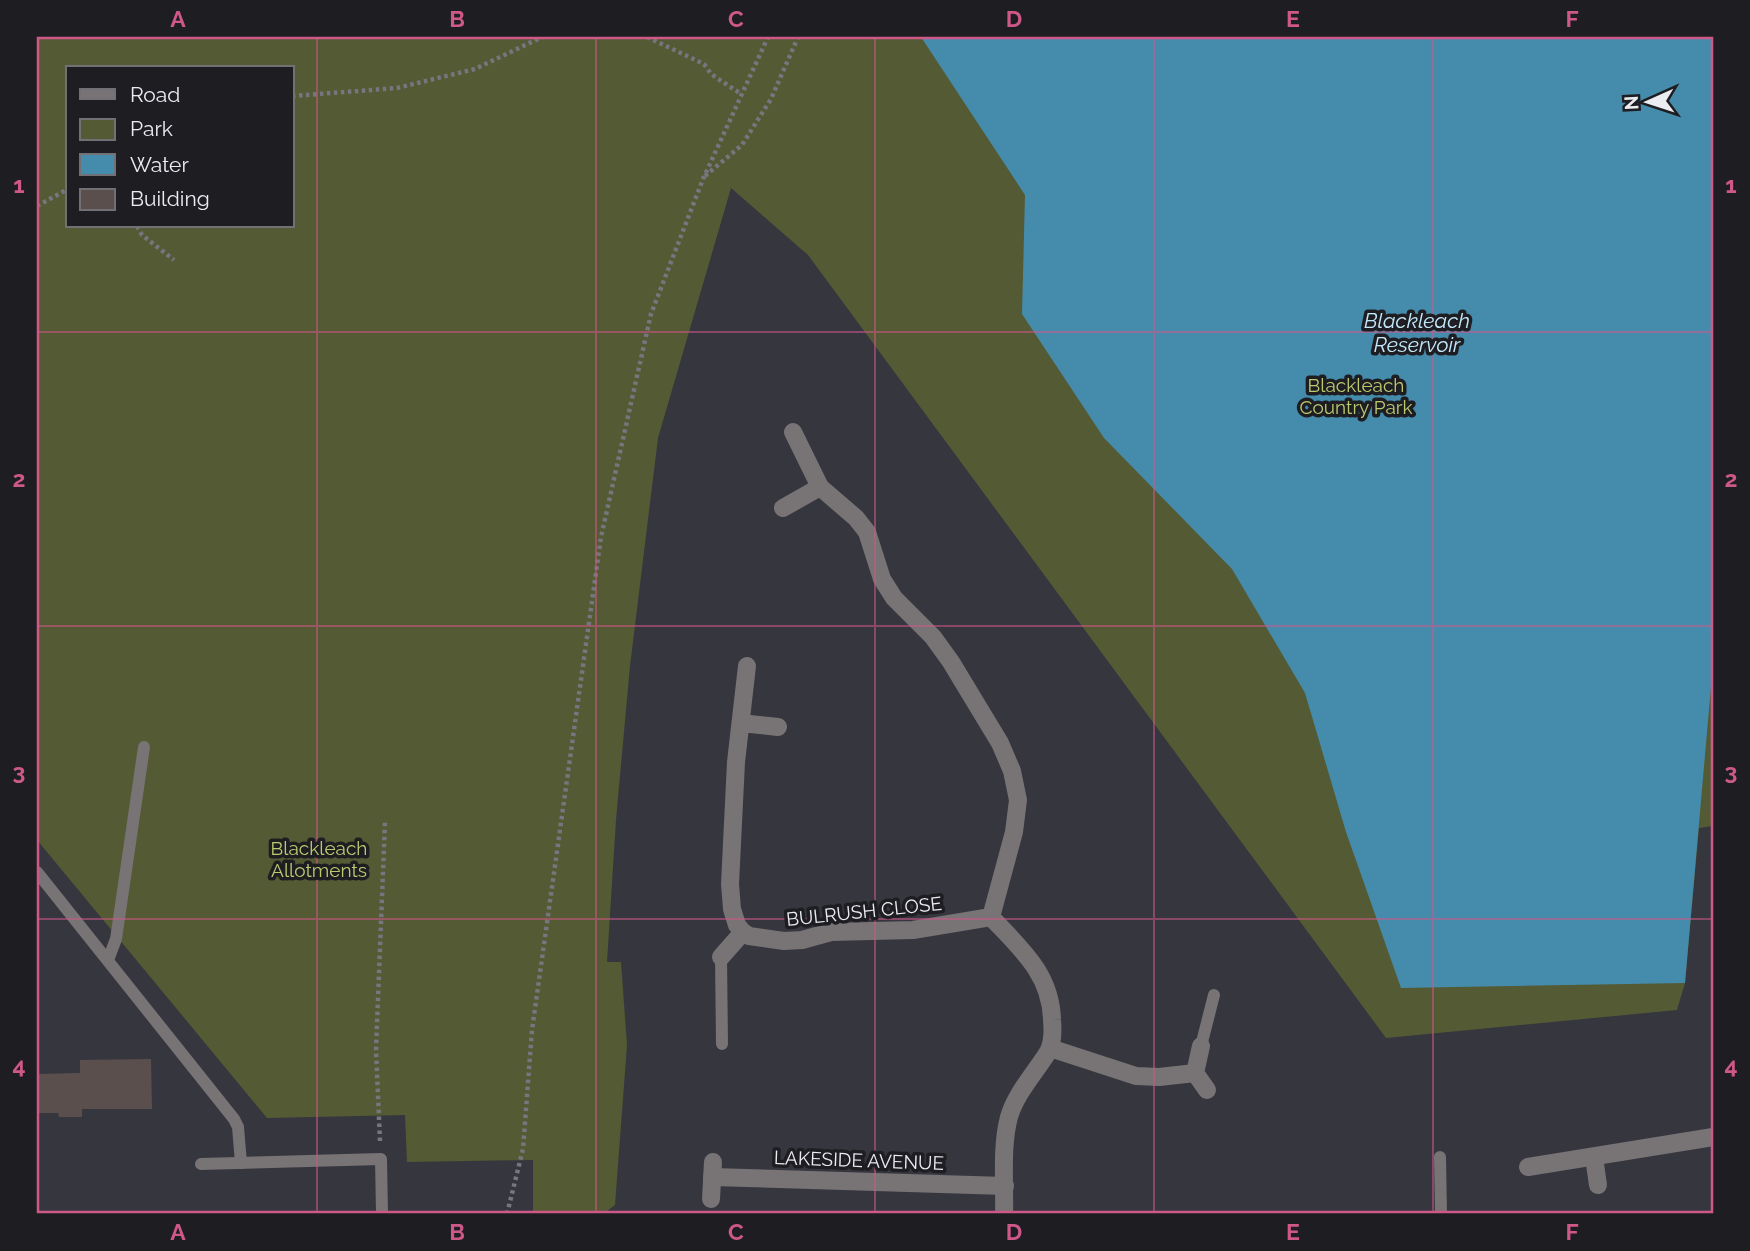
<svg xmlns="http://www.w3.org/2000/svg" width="1750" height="1251" font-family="Raleway,sans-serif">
<rect width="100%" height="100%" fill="#36363f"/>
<!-- green -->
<path fill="#545a33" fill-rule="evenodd" d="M37 37H1713V826L1699 828 1685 983 1677 1010 1386 1038 808 255 731 188 658 438 630 666 616 820 607 962H621L627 1045 615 1205 603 1214H533V1160L407 1162 405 1115 267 1118 37 840ZM68 68H292V226H68Z"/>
<!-- water -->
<path fill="#458cac" d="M921 37H1713V664L1685 983 1401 988 1346 832 1305 693 1232 569 1104 438 1022 314 1025 195Z"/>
<!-- building -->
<path fill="#5a4f4d" d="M151 1059 152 1109H82V1117H59L58 1113H38L37 1074 80 1073V1060Z"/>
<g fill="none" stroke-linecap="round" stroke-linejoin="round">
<!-- path -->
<g stroke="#75767e" stroke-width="4.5" stroke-dasharray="3.5 3.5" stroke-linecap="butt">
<path d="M647 37 704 64 711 74 741 94"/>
<path d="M292 96 397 88 475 69 542 37"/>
<path d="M705 176 742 145 771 99 798 37"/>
<path d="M37 206 68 189"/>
<path d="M137 226 142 235 174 260"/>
<path d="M380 1141 376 1050 385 821"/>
<path d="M507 1214 523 1149 532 1030 601 537 651 314 703 179 768 37"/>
</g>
<!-- lane -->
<g stroke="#787374" stroke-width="12">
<path d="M37 872 234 1119 238 1127 241 1163"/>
<path d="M721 957 722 1044"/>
<path d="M108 960 116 939 144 747"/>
<path d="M1201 1046 1214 995"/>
<path d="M1440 1157 1441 1214"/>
<path d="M201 1164 381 1159 382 1214"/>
</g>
<!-- street -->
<g stroke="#787374" stroke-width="18">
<path d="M793 432 820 487 856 518 867 532 882 579 894 598 933 637 951 662 1000 743 1012 771 1018 800 1014 832 991 917C1021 949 1051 974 1052 1020 1053 1031 1053 1043 1048 1052 1035 1073 1016 1093 1009 1117 1001 1147 1005 1183 1004 1214"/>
<path d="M783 508 820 487"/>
<path d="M747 666 736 762 730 884 732 909 737 925 743 932 749 936 784 941 802 940 831 932 913 930 991 917"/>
<path d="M741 723 778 727"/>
<path d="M721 957 743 932"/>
<path d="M1201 1046 1195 1073 1207 1090"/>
<path d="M1050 1048 1136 1076 1159 1077 1195 1073"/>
<path d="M1594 1157 1598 1185"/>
<path d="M1528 1167 1713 1137"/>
<path d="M712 1177 1005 1186"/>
<path d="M711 1199 713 1162"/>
</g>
</g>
<!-- grid -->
<path fill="none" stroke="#ce5888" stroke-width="2" stroke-opacity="0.55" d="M317 37V1214M596 37V1214M875 37V1214M1154 37V1214M1433 37V1214M37 332H1713M37 626H1713M37 919H1713"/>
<g text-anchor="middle" stroke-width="7" stroke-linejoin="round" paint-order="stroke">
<!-- park labels -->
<g font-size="19" fill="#bbc96f" stroke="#1e1e22">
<text x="1356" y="392">Blackleach<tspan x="1356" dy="22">Country Park</tspan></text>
<text x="319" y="855">Blackleach<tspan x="319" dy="22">Allotments</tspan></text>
</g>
<!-- street labels -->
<g font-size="19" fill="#ebecf2" stroke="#1e1e22">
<text transform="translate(864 911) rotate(-6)" y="7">BULRUSH CLOSE</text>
<text transform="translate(859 1160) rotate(2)" y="7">LAKESIDE AVENUE</text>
</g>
<!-- water labels -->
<g font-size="21" font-style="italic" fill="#c4e9fb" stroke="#1e1e22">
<text x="1417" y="328">Blackleach<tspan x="1417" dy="24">Reservoir</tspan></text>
</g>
</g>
<!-- border -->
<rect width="1750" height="1251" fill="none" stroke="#1e1e22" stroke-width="77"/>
<!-- legend -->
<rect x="66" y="66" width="228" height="161" fill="#1e1e22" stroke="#707075" stroke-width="2"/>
<rect x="80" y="89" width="35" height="10" fill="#787374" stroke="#707075" stroke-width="2"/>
<text x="130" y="102" font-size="21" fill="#ebecf2">Road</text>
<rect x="80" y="119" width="35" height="21" fill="#545a33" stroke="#707075" stroke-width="2"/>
<text x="130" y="136" font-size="21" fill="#ebecf2">Park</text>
<rect x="80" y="154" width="35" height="21" fill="#458cac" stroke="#707075" stroke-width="2"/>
<text x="130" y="172" font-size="21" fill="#ebecf2">Water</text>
<rect x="80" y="189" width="35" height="21" fill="#5a4f4d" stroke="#707075" stroke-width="2"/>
<text x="130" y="206" font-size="21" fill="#ebecf2">Building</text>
<!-- north arrow -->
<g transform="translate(1648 102) rotate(267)" stroke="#1e1e22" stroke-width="5" paint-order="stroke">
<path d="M0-5L12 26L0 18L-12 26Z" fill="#ebecf2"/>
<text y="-10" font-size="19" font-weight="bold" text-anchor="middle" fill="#ebecf2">N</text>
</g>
<rect x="38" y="38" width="1674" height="1174" fill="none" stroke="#ce5888" stroke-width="2.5"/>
<g font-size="23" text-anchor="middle" font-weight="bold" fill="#ce5888">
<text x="178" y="27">A</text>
<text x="457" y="27">B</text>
<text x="736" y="27">C</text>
<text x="1014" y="27">D</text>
<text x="1293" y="27">E</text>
<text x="1572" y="27">F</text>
<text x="19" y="193">1</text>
<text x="1731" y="193">1</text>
<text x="19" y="487">2</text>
<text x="1731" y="487">2</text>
<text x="19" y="780">3</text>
<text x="1731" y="780">3</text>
<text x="19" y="1074">4</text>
<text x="1731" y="1074">4</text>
<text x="178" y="1240">A</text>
<text x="457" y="1240">B</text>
<text x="736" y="1240">C</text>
<text x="1014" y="1240">D</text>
<text x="1293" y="1240">E</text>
<text x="1572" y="1240">F</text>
</g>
</svg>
